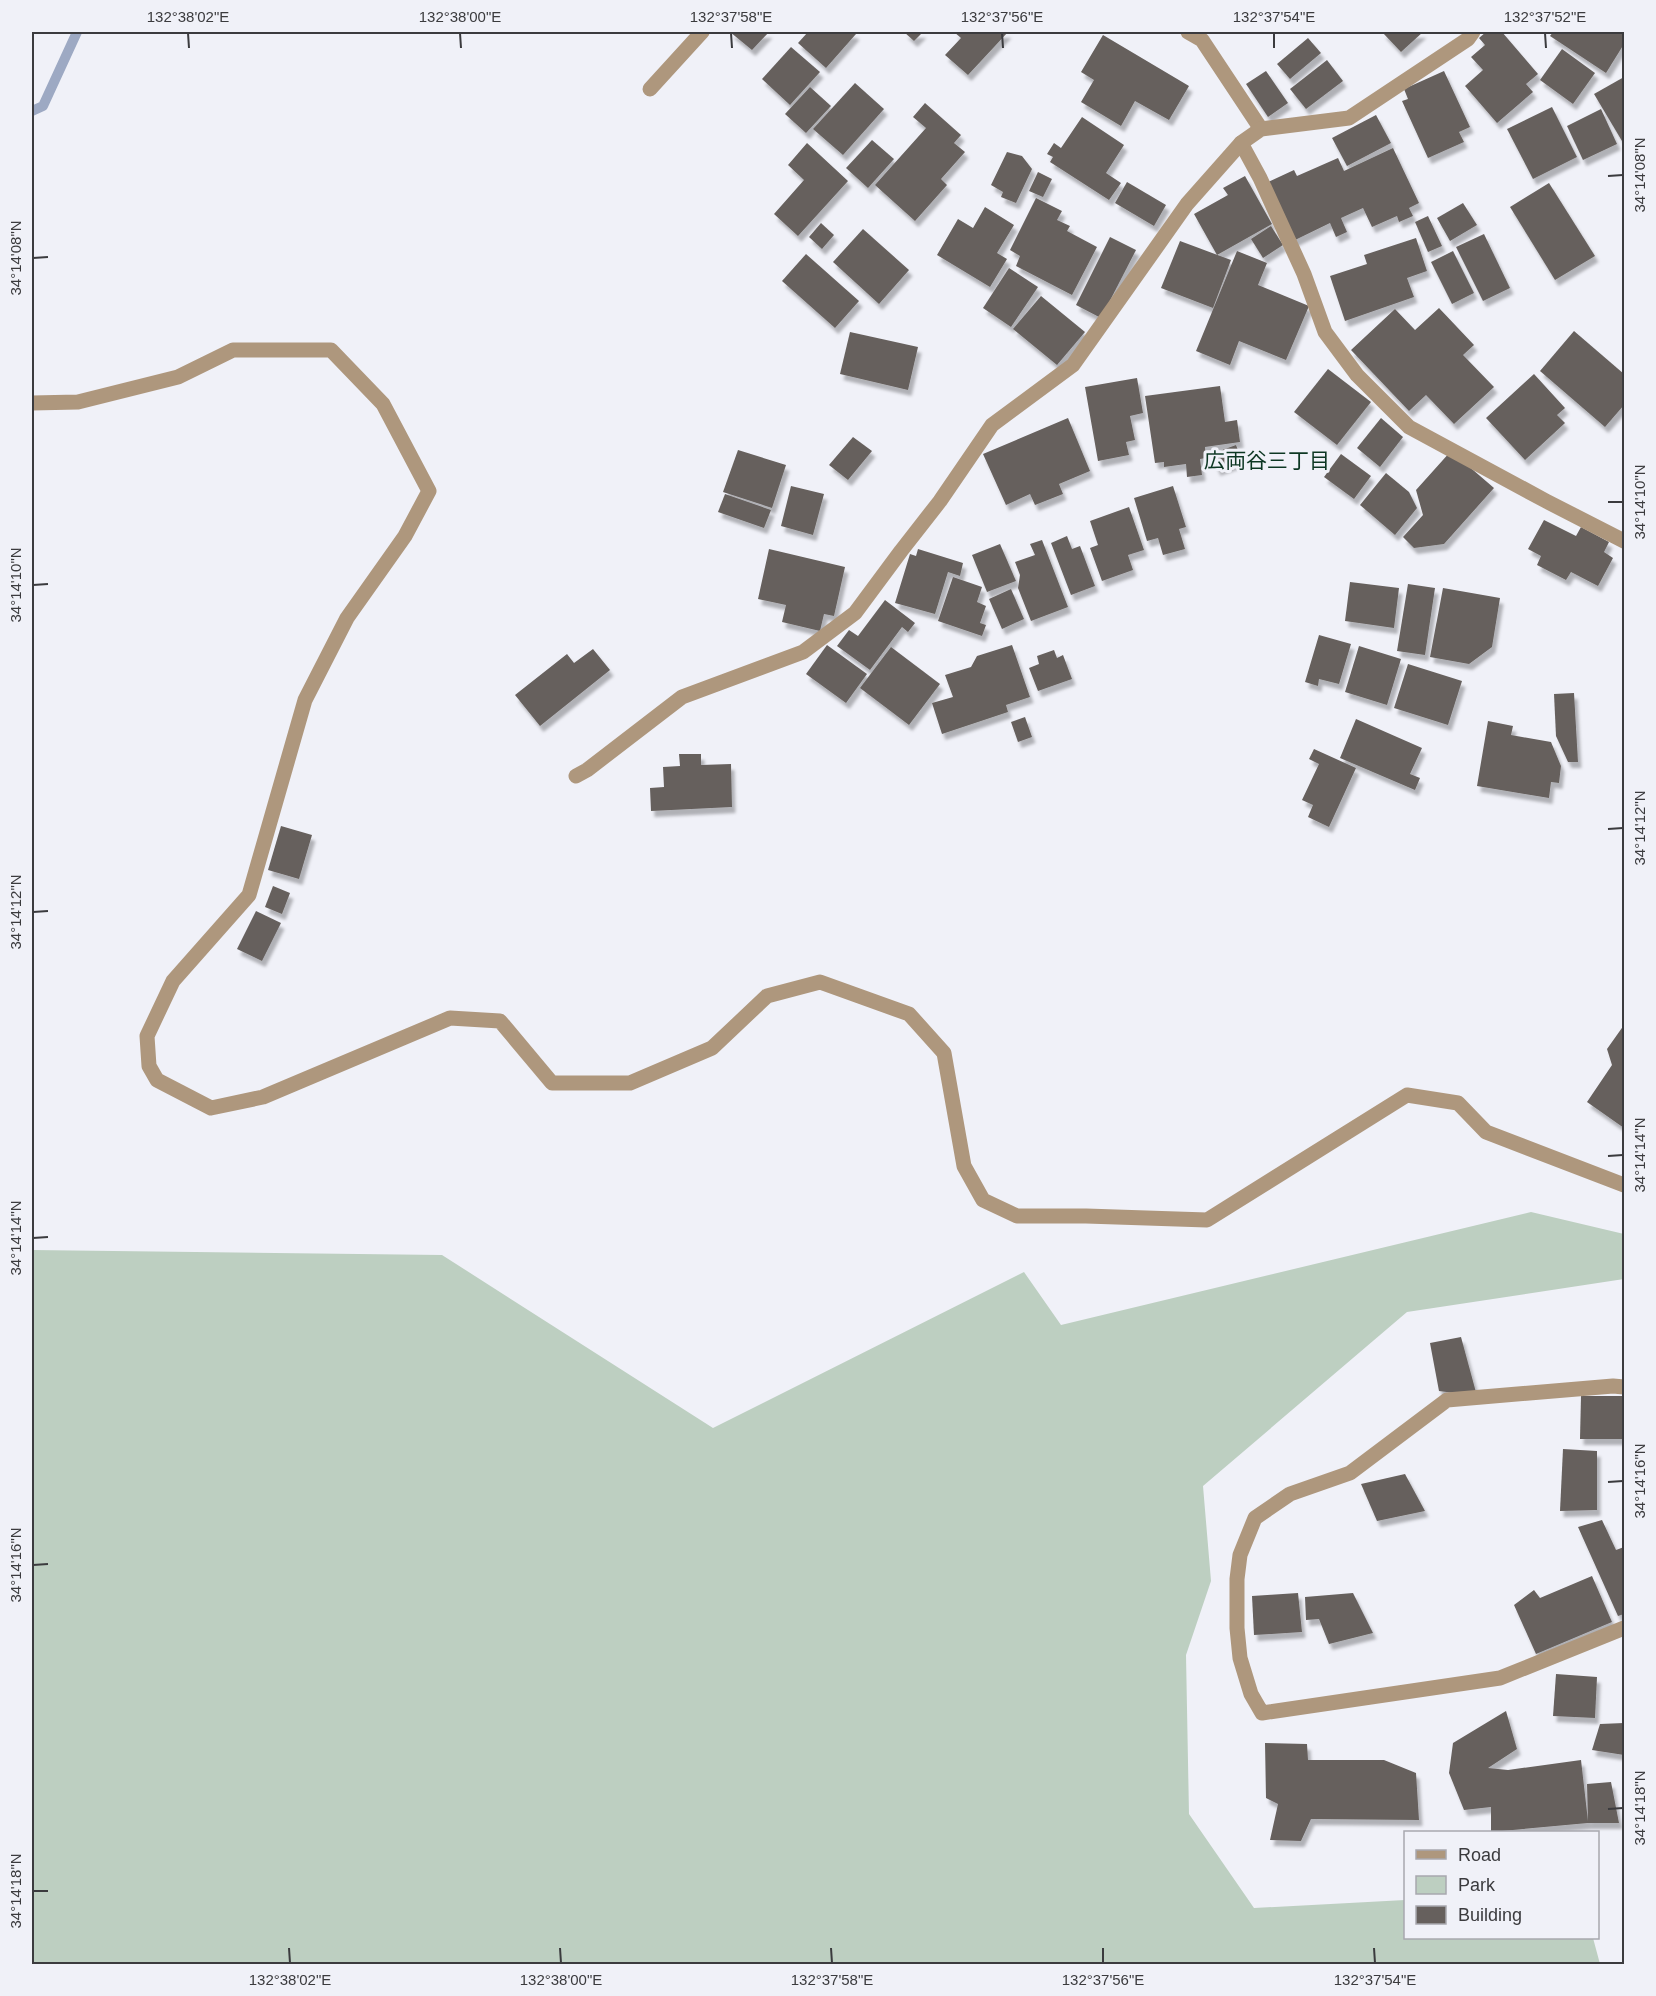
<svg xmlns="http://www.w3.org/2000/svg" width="1656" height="1996" font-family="Helvetica,'Noto Sans JP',sans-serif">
<defs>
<filter id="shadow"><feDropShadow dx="3.5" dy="6" stdDeviation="1.5" flood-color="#0004"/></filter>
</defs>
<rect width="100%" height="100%" fill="#f0f1f8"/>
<!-- green -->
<path fill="#bdcfc1" d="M1531 1212 1624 1234V1279L1407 1312 1203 1486 1211 1581 1186 1655 1189 1814 1254 1908 1405 1900 1406 1938H1593L1600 1964H32V1250L442 1255 713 1428 1024 1272 1061 1325Z"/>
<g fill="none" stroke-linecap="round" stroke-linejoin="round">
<!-- stream -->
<path stroke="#9da9c3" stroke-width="10" d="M32 111 43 106 77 32"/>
</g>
<!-- building -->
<g fill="#66605d" filter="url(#shadow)">
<path d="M730 32H769L752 50Z"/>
<path d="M808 32H853L856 34 826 68 798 43Z"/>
<path d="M904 32H923L914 41Z"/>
<path d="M954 32H1008L968 75 945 55 961 38Z"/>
<path d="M1382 32H1423L1401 52Z"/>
<path d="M1486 32H1502L1538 74 1526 84 1533 92 1497 123 1465 86 1483 70 1471 57 1485 45 1479 38Z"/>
<path d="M1553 32H1624V44L1606 73 1550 36Z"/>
<path d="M1103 35 1189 86 1169 120 1135 101 1121 126 1081 102 1094 80 1081 72Z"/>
<path d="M1308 38 1321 53 1290 79 1277 64Z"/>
<path d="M791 47 820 72 790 105 762 79Z"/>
<path d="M1562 49 1595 73 1573 104 1540 80Z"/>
<path d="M1327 60 1343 81 1306 109 1290 89Z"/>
<path d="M1266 71 1288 103 1268 117 1246 84Z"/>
<path d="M1444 71 1470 127 1459 132 1464 142 1428 158 1402 101 1408 99 1404 89Z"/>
<path d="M1624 77V140L1622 141 1594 94Z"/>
<path d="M855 83 884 109 843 155 813 129Z"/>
<path d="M810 87 831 106 806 133 785 114Z"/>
<path d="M925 103 961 135 954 143 965 152 941 179 947 185 915 221 875 185 926 128 913 117Z"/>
<path d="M1552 107 1577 157 1533 179 1507 129Z"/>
<path d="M1601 109 1617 144 1583 160 1567 126Z"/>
<path d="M1376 115 1391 143 1347 166 1332 138Z"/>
<path d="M1082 117 1124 145 1106 173 1121 183 1109 200 1050 162 1053 157 1047 154 1054 143 1061 148Z"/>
<path d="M872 140 894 159 868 188 846 168Z"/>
<path d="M807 143 848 181 798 236 774 214 804 180 788 165Z"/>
<path d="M1393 148 1419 203 1409 208 1413 216 1399 222 1397 216 1372 227 1363 208 1341 218 1347 232 1336 237 1330 223 1293 241 1266 183 1294 170 1297 176 1338 158 1344 171Z"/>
<path d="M1007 152 1022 156 1032 169 1016 203 1001 197 1003 192 991 185Z"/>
<path d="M1038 172 1052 179 1043 197 1029 191Z"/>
<path d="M1245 176 1272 224 1217 255 1194 214 1228 195 1223 188Z"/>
<path d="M1127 182 1166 205 1154 226 1115 203Z"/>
<path d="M1549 183 1595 256 1555 280 1510 207Z"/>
<path d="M1036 198 1062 211 1057 220 1070 226 1067 231 1097 247 1072 295 1016 266 1020 256 1010 250Z"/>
<path d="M1463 203 1477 225 1450 241 1437 218Z"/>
<path d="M985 207 1014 225 997 253 1007 259 990 287 937 255 958 219 973 228Z"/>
<path d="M1428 216 1442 246 1428 252 1415 222Z"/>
<path d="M821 223 834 235 822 249 809 237Z"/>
<path d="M1271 226 1283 245 1263 258 1251 239Z"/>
<path d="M863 229 909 270 879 304 833 262Z"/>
<path d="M1484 234 1510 288 1483 301 1456 247Z"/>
<path d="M1110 237 1136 250 1101 318 1076 305Z"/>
<path d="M1416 238 1427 271 1407 278 1414 297 1345 321 1330 276 1367 264 1364 255Z"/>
<path d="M1180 241 1231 260 1213 308 1161 288Z"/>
<path d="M1237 251 1267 263 1258 285 1309 306 1286 360 1239 341 1230 365 1196 351Z"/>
<path d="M1453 251 1474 293 1452 304 1431 262Z"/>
<path d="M806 254 859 301 835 328 782 281Z"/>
<path d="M1009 268 1038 287 1011 327 983 308Z"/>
<path d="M1041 296 1085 332 1057 365 1013 329Z"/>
<path d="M1439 308 1474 345 1463 355 1494 387 1454 424 1426 395 1409 411 1351 350 1395 309 1415 330Z"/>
<path d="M1574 331 1624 374V405L1605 427 1540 371Z"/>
<path d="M850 332 918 347 908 390 840 374Z"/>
<path d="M1328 369 1371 402 1337 445 1294 412Z"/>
<path d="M1534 374 1565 408 1557 415 1565 423 1525 460 1486 418Z"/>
<path d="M1137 378 1143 413 1130 416 1135 440 1126 442 1129 455 1098 461 1085 387Z"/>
<path d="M1220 386 1225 422 1237 420 1240 442 1205 447 1206 458 1200 459 1202 475 1187 477 1186 464 1164 467V462L1155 463 1145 396Z"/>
<path d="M1068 418 1090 471 1059 484 1063 494 1035 505 1030 494 1006 505 983 454Z"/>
<path d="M1381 418 1403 437 1380 467 1357 448Z"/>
<path d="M853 437 872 451 848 480 829 465Z"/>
<path d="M1236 445 1242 461 1217 470 1211 454Z"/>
<path d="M738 450 786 465 772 508 723 492Z"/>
<path d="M1451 451 1494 488 1444 544 1414 548 1403 537 1423 515 1416 490Z"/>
<path d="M1341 454 1371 476 1354 499 1324 477Z"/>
<path d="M1386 473 1409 492 1417 508 1395 535 1360 505Z"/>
<path d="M791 486 824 494 813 535 781 526Z"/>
<path d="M1173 486 1186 527 1179 529 1185 549 1163 555 1158 538 1147 541 1134 498Z"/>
<path d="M725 494 771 510 764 528 718 512Z"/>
<path d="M1129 507 1144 550 1128 555 1133 570 1102 581 1090 548 1098 545 1090 521Z"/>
<path d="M1544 520 1576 536 1581 527 1609 542 1604 552 1613 558 1598 586 1571 572 1566 580 1537 565 1541 556 1528 549Z"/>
<path d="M1067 536 1072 549 1080 546 1095 586 1071 595 1051 543Z"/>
<path d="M1042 540 1068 607 1031 621 1018 588 1020 575 1015 562 1035 555 1030 544Z"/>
<path d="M1000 544 1016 581 987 592 972 555Z"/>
<path d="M769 549 845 567 834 616 824 614 820 631 782 622 786 605 758 599Z"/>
<path d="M918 549 963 563 960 576 948 572 935 614 895 603 910 554 916 556Z"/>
<path d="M953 577 982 587 977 602 986 606 980 623 986 625 982 636 938 621Z"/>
<path d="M1350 582 1399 588 1394 628 1345 621Z"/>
<path d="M1408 584 1435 588 1425 655 1397 651Z"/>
<path d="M1443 588 1500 598 1492 647 1469 664 1430 657Z"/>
<path d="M1011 589 1024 619 1002 629 989 599Z"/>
<path d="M885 600 915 623 908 632 902 627 870 670 837 646 849 630 858 636Z"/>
<path d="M1319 635 1351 644 1339 684 1319 679 1318 686 1305 682Z"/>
<path d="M827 645 867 674 846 703 806 674Z"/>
<path d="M1012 645 1030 697 1006 705 1008 712 942 734 932 703 953 697 945 675 971 667 977 656Z"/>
<path d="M1359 646 1401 659 1387 705 1345 692Z"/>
<path d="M891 647 940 684 909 725 860 688Z"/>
<path d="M593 649 610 670 540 726 515 695 567 654 574 663Z"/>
<path d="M1054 650 1057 658 1063 655 1072 679 1038 691 1029 668 1039 664 1037 656Z"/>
<path d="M1408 664 1462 681 1448 725 1394 708Z"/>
<path d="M1574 693 1578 762H1568L1556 736 1554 694Z"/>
<path d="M1025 717 1032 737 1018 742 1011 722Z"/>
<path d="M1356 719 1422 748 1410 774 1420 778 1415 790 1340 758Z"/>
<path d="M1488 721 1513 726 1511 735 1551 742 1561 766 1559 783 1551 782 1549 798 1477 786Z"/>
<path d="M1314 749 1356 768 1329 827 1308 817 1313 805 1302 800 1319 764 1309 759Z"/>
<path d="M679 754H701V765L731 764 732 807 651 811 650 788 664 787 663 767 680 766Z"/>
<path d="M281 826 312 835 299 879 268 870Z"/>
<path d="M273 886 290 893 282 914 265 907Z"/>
<path d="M256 911 281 923 262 961 237 949Z"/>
<path d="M1624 1025V1128L1587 1102 1612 1065 1607 1049Z"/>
<path d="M1461 1337 1477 1396 1439 1391 1430 1343Z"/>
<path d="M1581 1396H1624V1439H1580Z"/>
<path d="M1563 1449 1597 1451V1510L1560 1511Z"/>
<path d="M1405 1474 1425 1511 1377 1521 1361 1484Z"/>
<path d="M1602 1520 1616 1550 1624 1547V1614L1618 1616 1578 1527Z"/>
<path d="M1592 1576 1612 1622 1536 1654 1514 1605 1534 1590 1540 1598Z"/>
<path d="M1298 1593 1302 1632 1254 1635 1252 1596Z"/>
<path d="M1353 1593 1373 1633 1329 1644 1319 1619 1306 1620 1305 1597Z"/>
<path d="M1556 1674 1597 1677 1595 1718 1553 1716Z"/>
<path d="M1506 1711 1517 1749 1488 1768 1508 1770 1581 1760 1588 1821 1587 1784 1611 1782 1619 1823H1588L1491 1832V1807L1464 1810 1449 1773 1453 1743Z"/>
<path d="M1624 1723V1755L1592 1750 1600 1724Z"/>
<path d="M1265 1743 1307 1744 1308 1760H1384L1416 1773 1419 1820 1311 1819 1301 1841 1270 1840 1278 1804 1266 1798Z"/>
</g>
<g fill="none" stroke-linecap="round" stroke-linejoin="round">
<!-- minor -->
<g stroke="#ae977d" stroke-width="15">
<path d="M1188 32 1202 40 1261 129"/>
<path d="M650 89 702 32"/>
<path d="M1241 143 1260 178 1304 274 1325 332 1357 375 1409 427 1546 501 1624 541"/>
<path d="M32 403 78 402 178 377 233 350H331L383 404 429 491 405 536 347 618 305 700 249 895 173 981 147 1036 149 1066 157 1080 211 1108 263 1097 450 1018 500 1021 552 1083H630L712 1048 767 996 820 982 909 1014 944 1053 964 1166 983 1200 1017 1216H1086L1207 1220 1407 1095 1458 1103 1486 1132 1624 1185"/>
<path d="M576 776 587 770 682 697 803 652 855 613 901 551 940 501 992 425 1073 365 1187 204 1241 143 1261 129 1349 118 1468 39 1473 32"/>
<path d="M1624 1387 1613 1386 1447 1400 1350 1473 1290 1494 1255 1518 1240 1555 1237 1579V1628L1240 1658 1251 1694 1262 1713 1500 1678 1624 1628"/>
</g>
</g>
<!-- ticks -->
<path fill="none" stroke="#3b3b3e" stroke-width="2" d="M188 33 189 48M460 33 461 48M731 33 732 48M1002 33 1003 48M1274 33V48M1545 33 1546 48M1608 176 1623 175M33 258 48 257M1608 502H1623M33 585 48 584M1608 829 1623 828M33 912 48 911M1608 1156 1623 1155M33 1238 48 1237M1608 1482 1623 1481M33 1565 48 1564M1608 1809 1623 1808M33 1891H48M289 1948 290 1963M560 1948 561 1963M831 1948 832 1963M1103 1948V1963M1374 1948 1375 1963"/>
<g text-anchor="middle" stroke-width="6" stroke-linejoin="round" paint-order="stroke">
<!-- neighbourhood labels -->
<g font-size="21" fill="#0d3723" stroke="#f0f1f8">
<text x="1267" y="468">広両谷三丁目</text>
</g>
</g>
<!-- border -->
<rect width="1656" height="1996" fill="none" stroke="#f0f1f8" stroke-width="66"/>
<!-- legend -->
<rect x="1404" y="1831" width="195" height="108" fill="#f0f1f8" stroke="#a8a8ae" stroke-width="1.5"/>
<rect x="1416" y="1850" width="30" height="9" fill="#ae977d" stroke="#a8a8ae" stroke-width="1.5"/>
<text x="1458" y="1861" font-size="18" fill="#3b3b3e">Road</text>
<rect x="1416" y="1876" width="30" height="18" fill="#bdcfc1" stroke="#a8a8ae" stroke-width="1.5"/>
<text x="1458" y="1891" font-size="18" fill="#3b3b3e">Park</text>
<rect x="1416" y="1906" width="30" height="18" fill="#66605d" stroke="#a8a8ae" stroke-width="1.5"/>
<text x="1458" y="1921" font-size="18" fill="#3b3b3e">Building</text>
<rect x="33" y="33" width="1590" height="1930" fill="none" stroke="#3b3b3e" stroke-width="2"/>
<g font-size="15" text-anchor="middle" fill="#3b3b3e">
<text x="188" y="22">132°38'02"E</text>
<text x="460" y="22">132°38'00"E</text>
<text x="731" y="22">132°37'58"E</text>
<text x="1002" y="22">132°37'56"E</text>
<text x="1274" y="22">132°37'54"E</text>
<text x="1545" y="22">132°37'52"E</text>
<text transform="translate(1640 175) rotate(-90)" y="5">34°14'08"N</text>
<text transform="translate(16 258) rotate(-90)" y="5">34°14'08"N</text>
<text transform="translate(1640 502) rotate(-90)" y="5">34°14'10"N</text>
<text transform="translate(16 585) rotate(-90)" y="5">34°14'10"N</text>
<text transform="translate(1640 828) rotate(-90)" y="5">34°14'12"N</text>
<text transform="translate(16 912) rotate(-90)" y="5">34°14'12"N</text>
<text transform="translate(1640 1155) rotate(-90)" y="5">34°14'14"N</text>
<text transform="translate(16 1238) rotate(-90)" y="5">34°14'14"N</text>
<text transform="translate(1640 1481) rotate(-90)" y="5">34°14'16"N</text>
<text transform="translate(16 1565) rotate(-90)" y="5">34°14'16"N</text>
<text transform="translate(1640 1808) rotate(-90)" y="5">34°14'18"N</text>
<text transform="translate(16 1891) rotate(-90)" y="5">34°14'18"N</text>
<text x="290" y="1985">132°38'02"E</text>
<text x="561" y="1985">132°38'00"E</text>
<text x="832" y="1985">132°37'58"E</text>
<text x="1103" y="1985">132°37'56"E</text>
<text x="1375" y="1985">132°37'54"E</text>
</g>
</svg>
